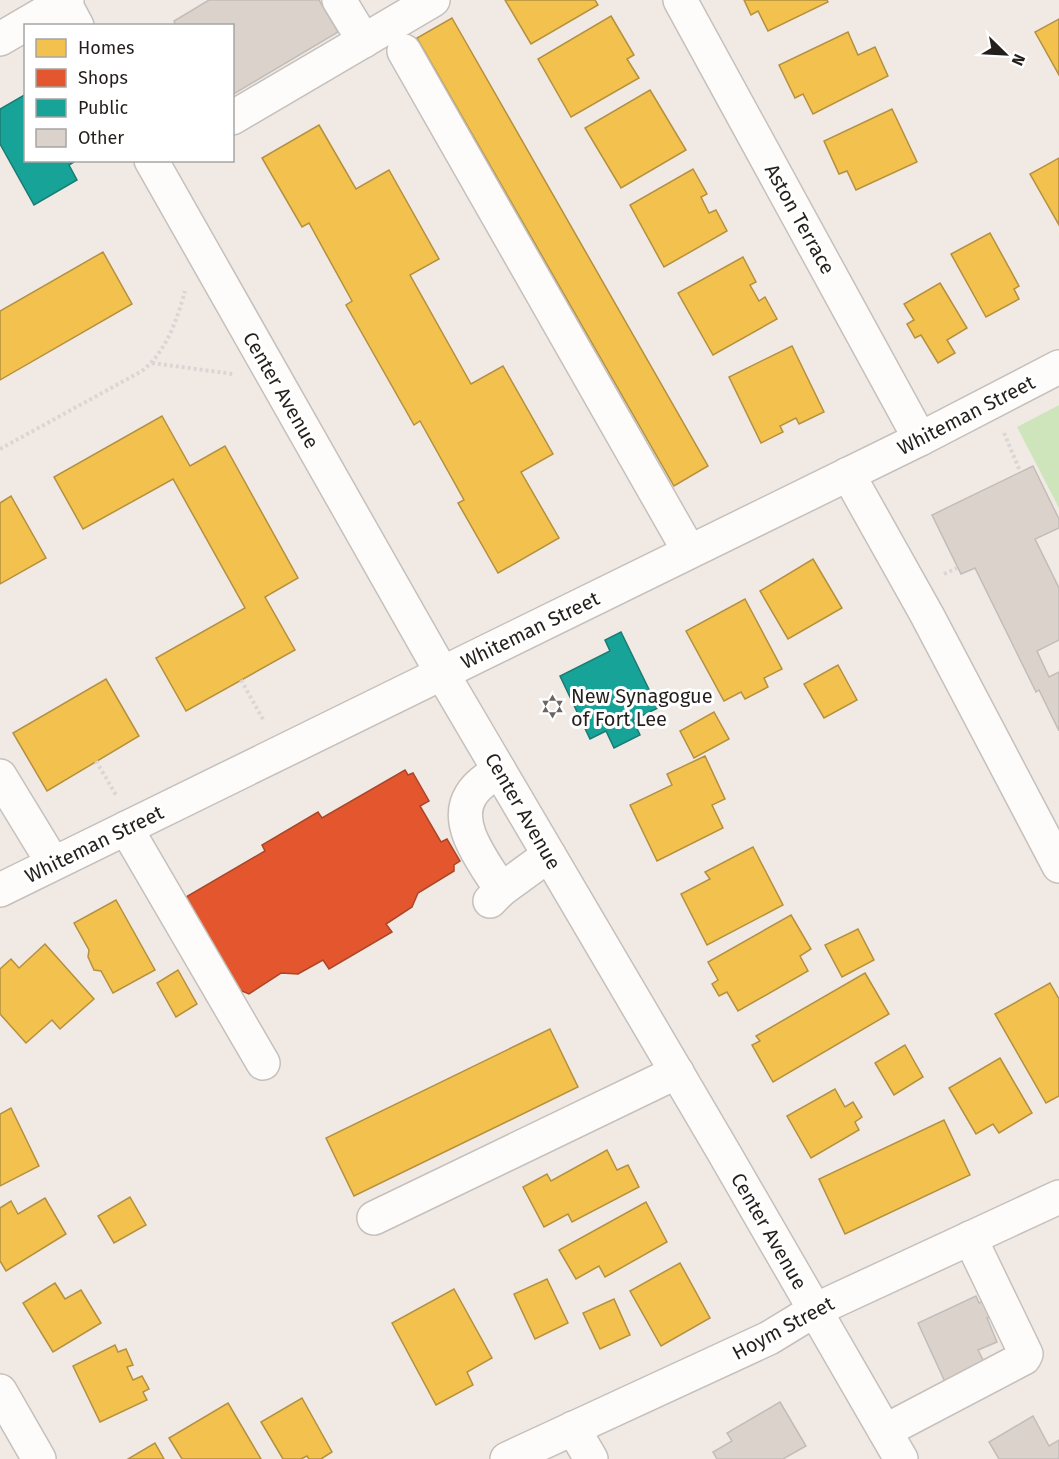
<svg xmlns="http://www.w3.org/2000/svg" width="1059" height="1459" font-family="'Fira Sans',sans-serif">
<rect width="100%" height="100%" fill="#f1eae4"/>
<!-- green -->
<path fill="#cee5bc" d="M1059 405V508L1017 427Z"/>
<!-- homes -->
<g fill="#f2c14e" stroke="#b4903f" stroke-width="1.5">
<path d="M505 0H595L598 5 531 44Z"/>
<path d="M744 0H827L828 2 768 31 758 11 751 15Z"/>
<path d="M611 16 634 55 627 59 639 78 571 117 538 59Z"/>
<path d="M452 18 708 466 674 486 417 38Z"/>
<path d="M1059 19V75L1035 32Z"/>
<path d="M848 32 858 55 875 47 888 76 813 114 803 94 795 98 779 65Z"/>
<path d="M650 90 686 150 621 188 585 128Z"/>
<path d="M892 109 917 162 856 190 847 171 839 174 824 141Z"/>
<path d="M319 125 356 189 389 170 439 259 410 275 471 384 503 366 553 454 521 472 559 538 498 573 458 503 464 500 420 421 414 425 346 305 352 301 309 223 302 227 262 158Z"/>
<path d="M1059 158V225L1030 174Z"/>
<path d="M693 169 707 194 701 197 709 213 716 210 727 231 664 267 630 205Z"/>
<path d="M990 233 1019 286 1014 289 1019 299 986 317 951 254Z"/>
<path d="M103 252 132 304 0 380V311Z"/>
<path d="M743 257 756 282 750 285 759 301 765 297 777 319 713 355 678 293Z"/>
<path d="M940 283 967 328 947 340 955 353 938 363 921 335 915 338 907 324 914 320 904 304Z"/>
<path d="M792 346 824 412 799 424 796 418 780 426 783 432 761 443 729 377Z"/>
<path d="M162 416 190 466 225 446 298 578 265 597 295 650 186 711 156 658 245 608 173 479 83 529 54 477Z"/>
<path d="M11 496 46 558 0 584V503Z"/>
<path d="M813 559 842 608 788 639 760 591Z"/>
<path d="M745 599 782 669 764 678 768 687 745 699 741 692 724 701 686 631Z"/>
<path d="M838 665 857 700 824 718 804 684Z"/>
<path d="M106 679 139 736 47 791 13 733Z"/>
<path d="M714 712 729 739 694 758 680 731Z"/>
<path d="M705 756 725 799 712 805 723 828 657 861 630 805 672 785 667 774Z"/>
<path d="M753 847 783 905 707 945 681 894 710 879 705 872Z"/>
<path d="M116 900 155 970 113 993 101 971 94 970 88 957 89 950 74 923Z"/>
<path d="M791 915 811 949 800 956 808 971 738 1011 727 992 719 996 712 984 718 980 708 962Z"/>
<path d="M858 929 874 960 842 977 825 945Z"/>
<path d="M45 944 94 999 60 1029 52 1020 26 1043 0 1014V969L11 959 19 968Z"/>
<path d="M178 970 197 1004 176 1017 157 983Z"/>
<path d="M865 973 889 1014 773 1082 752 1045 760 1041 756 1036Z"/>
<path d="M1050 983 1059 999V1096L1046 1103 995 1014Z"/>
<path d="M550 1029 578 1087 354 1196 326 1138Z"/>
<path d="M905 1045 923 1077 894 1095 875 1063Z"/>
<path d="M1000 1058 1032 1113 999 1133 993 1124 976 1134 949 1088Z"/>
<path d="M835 1089 845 1107 853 1102 862 1117 855 1122 859 1130 811 1158 787 1116Z"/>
<path d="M11 1108 39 1166 0 1186V1114Z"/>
<path d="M944 1120 970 1175 845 1234 819 1179Z"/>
<path d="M607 1150 617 1170 628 1165 639 1187 572 1222 568 1214 544 1227 523 1187 547 1174 551 1181Z"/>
<path d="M130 1197 146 1225 114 1243 98 1216Z"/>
<path d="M45 1198 66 1234 6 1271 0 1261V1208L11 1201 18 1214Z"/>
<path d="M646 1202 667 1242 605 1277 599 1266 576 1279 559 1250Z"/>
<path d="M680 1263 710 1318 661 1346 630 1291Z"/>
<path d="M547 1279 568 1323 535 1339 514 1294Z"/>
<path d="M55 1283 65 1299 81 1290 101 1323 53 1352 23 1303Z"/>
<path d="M454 1289 492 1358 467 1372 473 1385 436 1405 392 1323Z"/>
<path d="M614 1299 630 1335 600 1349 583 1313Z"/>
<path d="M115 1345 118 1352 126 1349 133 1365 127 1367 133 1380 142 1376 149 1389 143 1392 147 1400 100 1422 73 1366Z"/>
<path d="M302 1398 332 1452 321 1459H309L307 1456 301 1459H283L261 1422Z"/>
<path d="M228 1403 261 1459H182L169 1438Z"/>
<path d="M155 1443 164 1459H128Z"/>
</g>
<!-- shops -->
<path fill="#e4572e" stroke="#aa4629" stroke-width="1.5" d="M405 770 408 775 413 773 429 801 420 806 441 842 447 839 460 861 454 865V871L418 893 412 907 386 924 392 932 329 969 323 960 298 974 281 973 249 994 242 991 232 992 186 911 190 904 186 897 265 851 262 845 318 812 322 818Z"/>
<!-- public -->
<g fill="#17a398" stroke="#1b7b73" stroke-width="1.5">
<path d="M26 94V160H77L69 165 77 180 34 205 0 144V109Z"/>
<path d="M621 632 658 708 633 720 640 735 614 748 606 731 590 739 560 676 610 651 605 640Z"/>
</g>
<!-- building -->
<g fill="#dbd2cb" stroke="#c2bcb8" stroke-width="1.5">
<path d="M209 0H319L338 32 232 95V26H176L174 21Z"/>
<path d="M1033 466 1059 519V528L1035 539 1059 588V640L1037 651 1049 677 1059 672V731L1039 690 1036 692 975 568 961 574 932 515Z"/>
<path d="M976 1296 979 1303 988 1299 996 1314 987 1318 997 1342 978 1350 986 1366 946 1384 918 1323Z"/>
<path d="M780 1402 806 1446 783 1459H717L713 1452 732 1441 727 1433Z"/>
<path d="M1033 1416 1049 1446 1059 1440V1459H999L989 1442Z"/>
</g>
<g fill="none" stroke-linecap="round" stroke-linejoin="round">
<defs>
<g id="minor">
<path d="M339 0 364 41"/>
<path d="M680 0 920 439"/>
<path d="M0 39 67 0"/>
<path d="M404 51 689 551"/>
<path d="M232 118 433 0"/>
<path d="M848 474 927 615 1059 866"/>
<path d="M499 770C489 777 477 785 471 795 452 825 486 864 501 890"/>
<path d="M0 776 53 863"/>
<path d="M126 828 263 1063"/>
<path d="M0 890 920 439 1059 367"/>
<path d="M490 901 501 890 549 855"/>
<path d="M374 1218 677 1072"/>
<path d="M0 1391 39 1459"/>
<path d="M573 1428 591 1459"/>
<path d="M885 1431 1024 1358 1026 1354 970 1238"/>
<path d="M507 1459 769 1338 815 1310 1059 1197"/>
</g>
<g id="major">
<path d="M63 0 77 26"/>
<path d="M151 160 442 673 723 1151 901 1459"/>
</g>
</defs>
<!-- minor casing -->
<use href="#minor" stroke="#c6c0bc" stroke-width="36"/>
<!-- major casing -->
<use href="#major" stroke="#c6c0bc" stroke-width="36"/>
<!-- path -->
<g stroke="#d9d6d5" stroke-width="4" stroke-dasharray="3 3" stroke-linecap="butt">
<path d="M152 363 233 374"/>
<path d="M1004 433 1020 471"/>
<path d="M0 449 142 371C166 352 177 320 185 291"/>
<path d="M944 574 957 568"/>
<path d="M241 680 264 721"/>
<path d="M96 761 116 795"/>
</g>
<!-- minor -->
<use href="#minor" stroke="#fdfcfb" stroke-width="33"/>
<!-- major -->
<use href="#major" stroke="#fdfcfb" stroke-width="33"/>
</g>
<!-- icons -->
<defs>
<symbol id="synagogue-bare" viewBox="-9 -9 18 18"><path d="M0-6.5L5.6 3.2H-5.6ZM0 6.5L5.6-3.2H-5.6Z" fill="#6c6662" stroke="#fff" stroke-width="2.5" paint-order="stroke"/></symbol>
</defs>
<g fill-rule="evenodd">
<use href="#synagogue-bare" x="536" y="690" width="33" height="33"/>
</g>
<g text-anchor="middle" stroke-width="6" stroke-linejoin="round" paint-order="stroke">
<!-- street labels -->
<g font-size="20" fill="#241f1c" stroke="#fff">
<text transform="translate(800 219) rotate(61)" y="7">Aston Terrace</text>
<text transform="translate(281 390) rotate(60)" y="7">Center Avenue</text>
<text transform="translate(966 415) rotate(-27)" y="7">Whiteman Street</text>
<text transform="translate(530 630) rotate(-26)" y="7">Whiteman Street</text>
<text transform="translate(523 811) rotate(60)" y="7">Center Avenue</text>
<text transform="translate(94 844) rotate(-26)" y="7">Whiteman Street</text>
<text transform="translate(769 1231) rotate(60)" y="7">Center Avenue</text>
<text transform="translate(783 1328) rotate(-28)" y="7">Hoym Street</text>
</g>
<!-- poi labels -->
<g font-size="20" fill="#241f1c" stroke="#fff" text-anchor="start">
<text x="571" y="703">New Synagogue<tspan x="571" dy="23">of Fort Lee</tspan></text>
</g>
</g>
<!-- legend -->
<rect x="24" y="24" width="210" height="138" fill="#ffffff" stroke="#a7a5a4" stroke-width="1.5"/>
<rect x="36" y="39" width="30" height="18" fill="#f2c14e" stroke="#a7a5a4" stroke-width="1.5"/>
<text x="78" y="54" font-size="18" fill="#241f1c">Homes</text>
<rect x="36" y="69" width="30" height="18" fill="#e4572e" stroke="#a7a5a4" stroke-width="1.5"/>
<text x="78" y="84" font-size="18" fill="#241f1c">Shops</text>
<rect x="36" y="99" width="30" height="18" fill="#17a398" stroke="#a7a5a4" stroke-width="1.5"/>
<text x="78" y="114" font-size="18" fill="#241f1c">Public</text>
<rect x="36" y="129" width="30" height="18" fill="#dbd2cb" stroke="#a7a5a4" stroke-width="1.5"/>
<text x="78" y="144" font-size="18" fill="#241f1c">Other</text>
<!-- north arrow -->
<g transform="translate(1005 54) rotate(114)" stroke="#ffffff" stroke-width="4.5" paint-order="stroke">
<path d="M0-4.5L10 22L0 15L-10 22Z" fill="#241f1c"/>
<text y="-9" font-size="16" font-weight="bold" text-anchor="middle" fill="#241f1c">N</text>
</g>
</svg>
